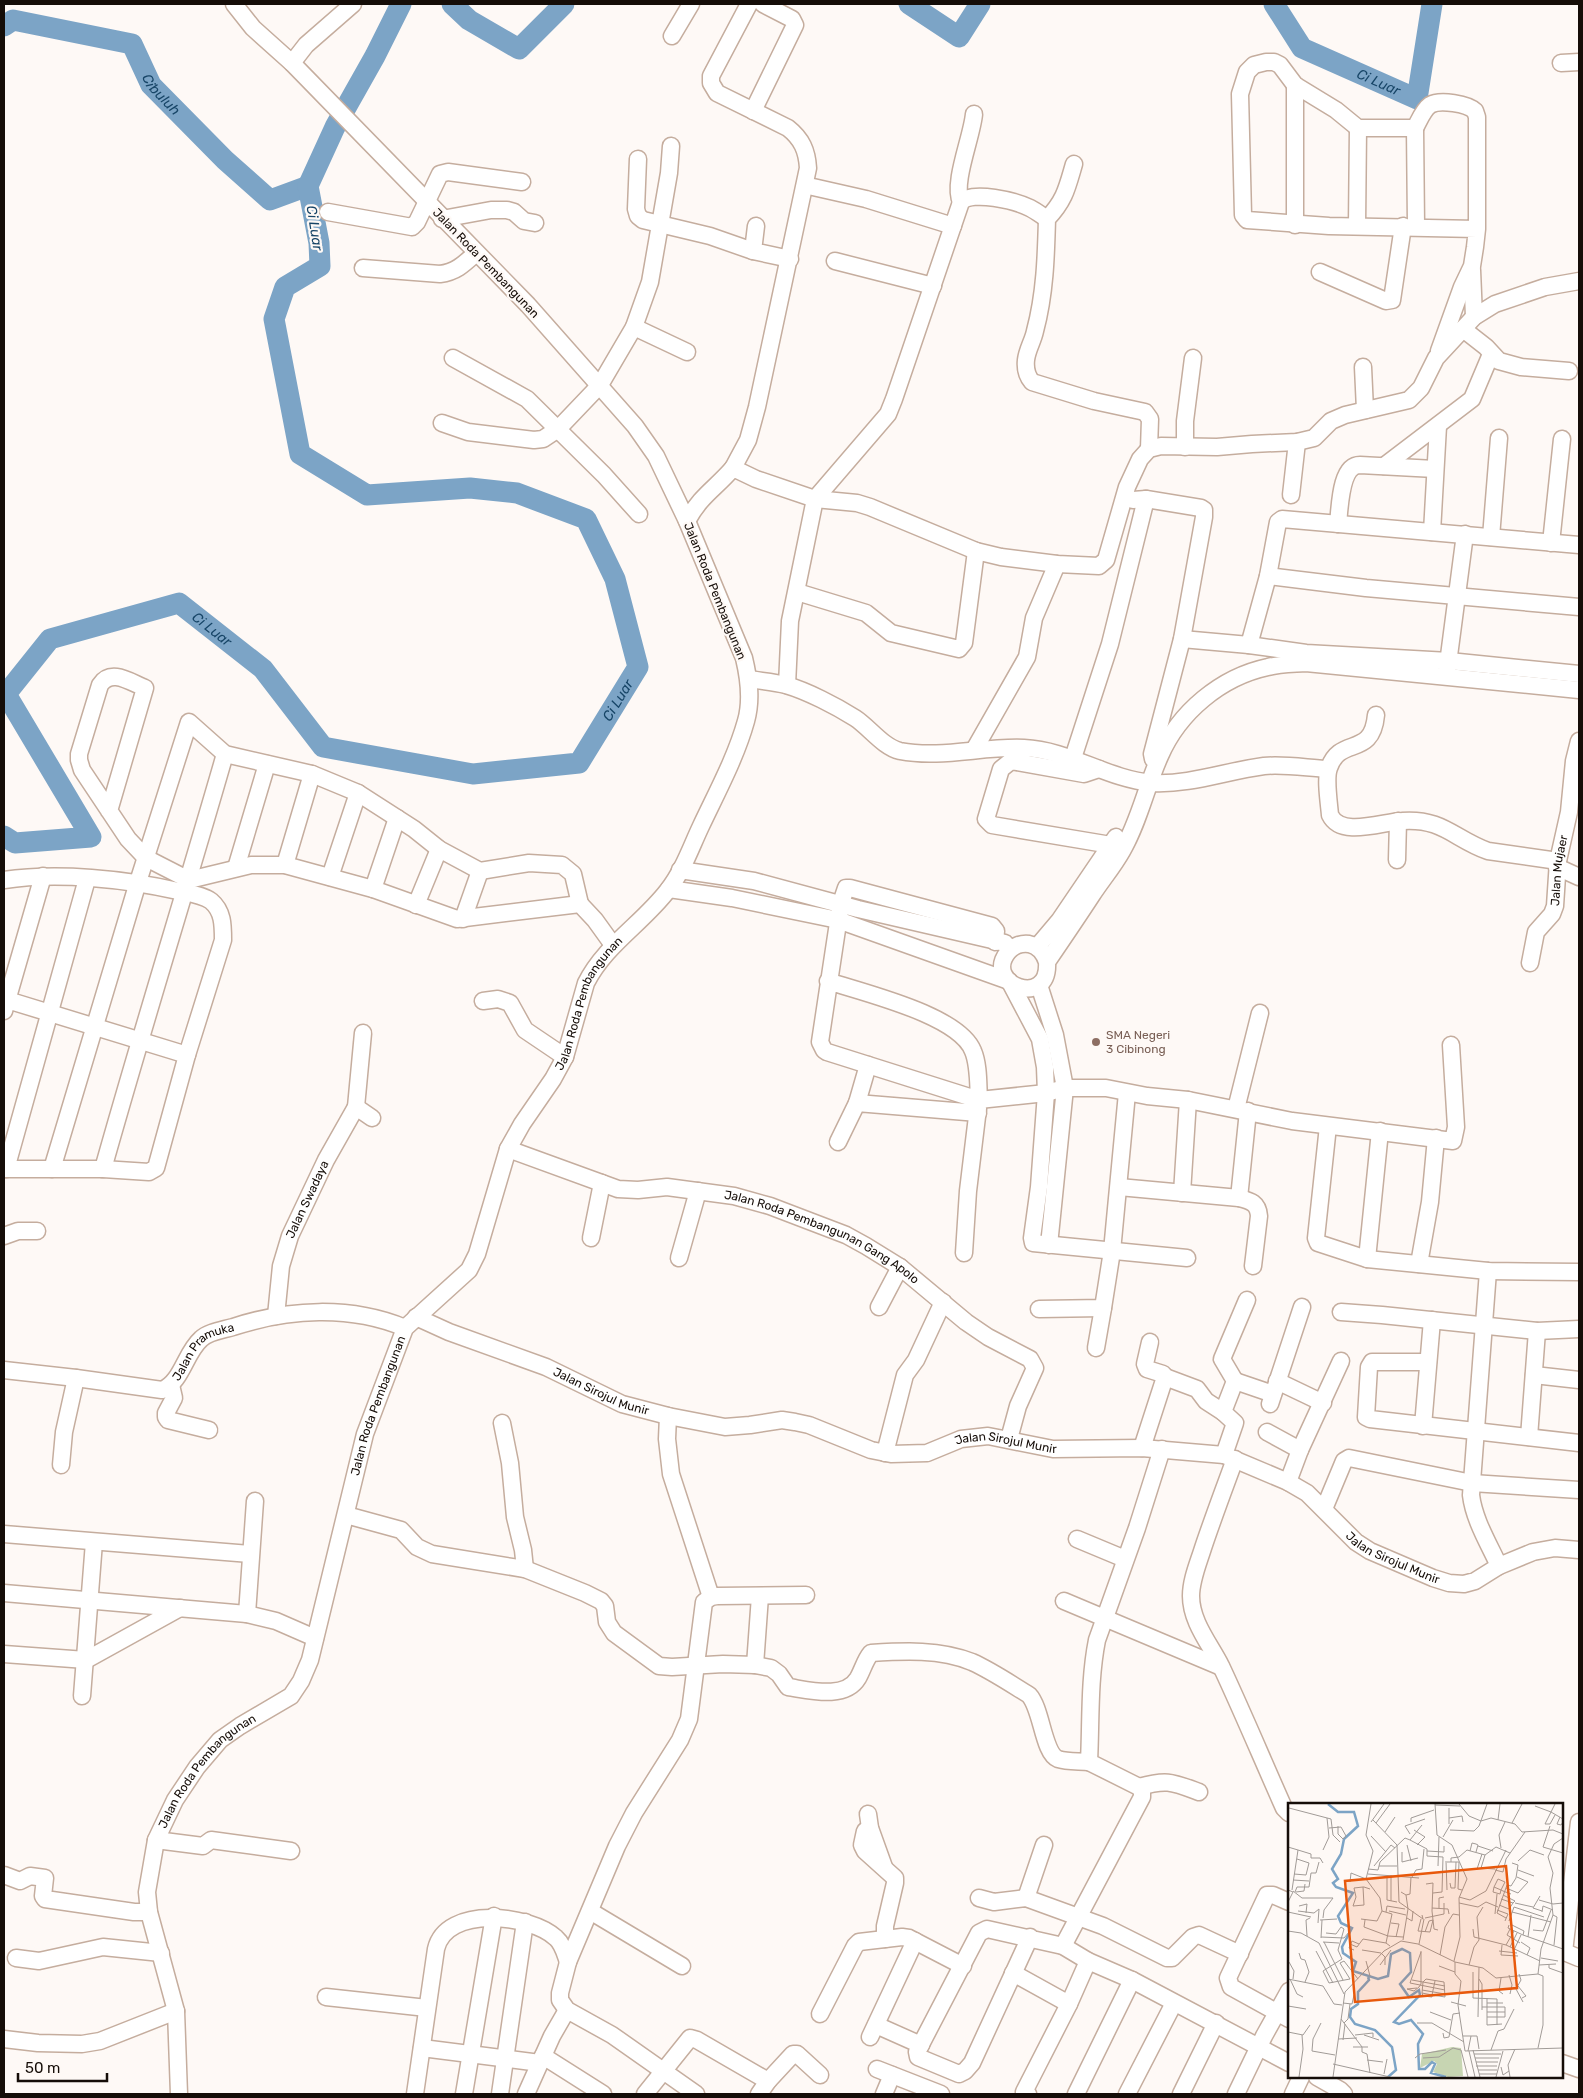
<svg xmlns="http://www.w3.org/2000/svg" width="1583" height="2098" font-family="Rubik,sans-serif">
<rect width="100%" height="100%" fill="#fef9f6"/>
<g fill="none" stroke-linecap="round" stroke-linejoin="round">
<!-- river -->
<g stroke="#7ca4c6" stroke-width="21">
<path d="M452 4 469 20 519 49 564 4"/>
<path d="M909 4 959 37 980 4"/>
<path id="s1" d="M1274 4 1302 48 1417 99 1432 4"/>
<path id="s2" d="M4 26 13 20 132 44 151 85 225 160 270 200 308 186"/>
<path id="s3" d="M4 836 15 843 91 837 6 694 50 639 179 603 263 669 323 747 473 774 579 763 638 667 615 579 586 519 517 493 470 488 367 495 300 454 274 319 285 287 320 266 319 243 308 186 335 127 375 56 401 4"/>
</g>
<defs>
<g id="minor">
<path d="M672 36 691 4"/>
<path d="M292 63 306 45 353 4"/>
<path d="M1561 63 1579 62"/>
<path d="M1295 85V225"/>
<path d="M753 111 795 25 792 19 763 4"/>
<path d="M1415 128 1416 226"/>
<path d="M638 159 636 209 638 216 643 220 710 236 753 251"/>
<path d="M1074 164C1067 188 1065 200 1047 219 1046 256 1045 294 1035 331 1033 341 1027 350 1026 360 1025 369 1027 376 1032 382L1094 401 1145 412 1150 419 1149 449"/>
<path d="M813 187 866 199 953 226"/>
<path d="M961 202C952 183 972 137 974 114"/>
<path d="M328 212 412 227 417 222 440 174 448 172 522 182"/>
<path d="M442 219 491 210H507L514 212 524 221 535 223"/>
<path d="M756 226 753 251 790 259"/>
<path d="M1357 226 1358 128"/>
<path d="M835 261 933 286"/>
<path d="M363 268 440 274C456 272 464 264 476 253"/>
<path d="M1472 270 1474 317"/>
<path d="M1320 272 1386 301 1392 300 1403 226"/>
<path d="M634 327 687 352"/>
<path d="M1463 329 1486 347 1499 361 1521 367 1569 371"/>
<path d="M1439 351 1462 287 1472 266 1475 247 1477 229V117L1475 111C1468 104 1440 99 1430 105 1423 110 1419 121 1415 128H1358L1336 110 1295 85 1280 65 1274 62H1266L1254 65 1247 72 1240 94 1243 215 1247 220 1329 226 1477 229"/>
<path d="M453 358 527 399 604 475 639 514"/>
<path d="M1363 367 1365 410"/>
<path d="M442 423 468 432 534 440 543 439 558 429 600 385 634 327 650 282 669 173 671 146"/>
<path d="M1185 447V421L1193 358"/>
<path d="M1384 466 1472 399 1491 354"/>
<path d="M733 468 748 440 757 407 808 168C807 151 802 139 788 128L717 93 711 83V76L749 4"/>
<path d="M1291 495 1297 442"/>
<path d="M1133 500 1146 499 1201 508 1204 510V517L1182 639 1152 754 1153 759"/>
<path d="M687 521C701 495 715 489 733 468L756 479 815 499 857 503 870 507 976 551 1001 557 1057 564 1099 566 1106 560 1127 487 1140 459 1149 449 1161 446 1217 447 1252 444 1297 442 1314 438 1331 421 1345 415 1409 400 1421 388 1436 358 1474 317 1495 304 1545 287 1579 281"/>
<path d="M1338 524C1340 507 1340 465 1360 465L1435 469"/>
<path d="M1432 532 1438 426"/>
<path d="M1491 537 1499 438"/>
<path d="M1551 543 1562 439"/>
<path d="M1268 576 1366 588 1579 607"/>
<path d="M797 592 866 613 891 633 959 649 964 643 976 551"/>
<path d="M1182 639 1249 645 1306 653 1449 661 1579 674"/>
<path d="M1249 645 1268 576 1278 522 1282 519 1579 545"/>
<path d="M1447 671 1465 534"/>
<path d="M749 679C761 681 774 682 786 685 807 691 836 706 855 718 869 727 883 747 900 751 941 759 983 746 1024 748 1069 750 1107 779 1152 783 1190 785 1226 771 1264 766 1285 764 1307 768 1328 769"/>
<path d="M787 685 790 621 815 499 888 414 894 399 961 202C972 190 1016 201 1030 208 1036 211 1041 215 1047 219"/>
<path d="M1376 715C1372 759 1340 735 1329 768 1325 778 1329 803 1330 815 1341 838 1382 822 1402 821 1443 818 1454 839 1488 851L1558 861"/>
<path d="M974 750 1027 657 1034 618 1057 564"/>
<path d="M1073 758 1110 644 1146 499"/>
<path d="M1099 769 1084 774 1011 761 1001 769 986 819 992 825 1111 845"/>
<path d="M109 811 145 688C130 682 111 668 100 685L79 754V760L82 770 128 839 146 858 189 880 251 865H285L373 889 457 919 580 904 595 920 613 945"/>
<path d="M1397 860 1398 821"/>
<path d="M285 865 312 774"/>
<path d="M1557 867 1579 877"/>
<path d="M236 868 267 764"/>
<path d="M680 870 754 881 858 909 1005 943"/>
<path d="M330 877 358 793"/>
<path d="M4 880C58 872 125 879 178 891 188 893 203 895 211 901 223 911 223 925 223 940L187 1055 156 1168 149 1172 103 1169H4"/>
<path d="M373 889 397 818"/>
<path d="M669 889 732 898 838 920 1009 981"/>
<path d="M416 905 439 849"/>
<path d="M463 919 480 871"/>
<path d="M1037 947 1059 921 1116 837"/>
<path d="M1047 962C1044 953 1039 946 1029 944 1021 943 1013 946 1008 952 982 984 1050 1010 1047 962 1062 940 1077 918 1092 895 1101 881 1113 867 1122 851 1139 822 1146 787 1160 756 1179 712 1221 677 1268 667 1280 664 1293 664 1306 663L1579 690"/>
<path id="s4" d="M1530 963 1536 932 1552 914 1555 906 1558 861 1569 812 1574 761 1579 741"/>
<path d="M828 981C864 993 959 1015 973 1051 979 1065 978 1085 979 1100L827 1052 824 1050 820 1042 841 903 846 888H850L992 926 996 931 995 942"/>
<path d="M1011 984 1040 1039 1045 1067 1046 1093 1039 1187 1032 1238 1033 1243 1187 1258"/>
<path d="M1039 985 1055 1035 1065 1088 1049 1245"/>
<path d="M4 999 187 1055"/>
<path d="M483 1001 498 999 510 1003 525 1030 565 1057"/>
<path d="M4 1011 43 876"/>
<path d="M857 1103 868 1065"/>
<path d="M356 1107 363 1033"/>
<path d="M1236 1109 1260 1013"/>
<path d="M1328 1126 1316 1238 1318 1243 1367 1259 1488 1271 1579 1272"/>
<path d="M838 1142 857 1103 978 1113"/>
<path id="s5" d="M508 1149 618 1189 638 1190 667 1187 734 1196 770 1206 846 1235 866 1246 900 1267 966 1322 988 1337 1030 1359 1035 1368 1018 1406 1009 1439"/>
<path d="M6 1169 87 879"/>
<path d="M52 1169 138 882 189 722 225 754 312 774 358 793 414 829 439 849 480 871 529 863 562 865 573 874 580 904"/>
<path d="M103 1169C142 1030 185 893 225 754"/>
<path d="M1119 1187 1239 1198C1251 1201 1258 1203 1259 1216L1253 1266"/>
<path d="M1182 1193 1188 1100"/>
<path d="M1239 1198 1248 1111"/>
<path d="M4 1236 18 1231H37"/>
<path d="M591 1238 602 1183"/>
<path d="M964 1253 968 1191 979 1100 1046 1093 1065 1088H1106L1147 1096 1188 1100 1292 1121 1453 1141 1456 1127 1451 1045"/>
<path d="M679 1258 698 1191"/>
<path d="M1367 1259 1380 1131"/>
<path d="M1419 1264 1430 1202 1436 1138"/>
<path d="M1488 1271 1471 1495C1474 1520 1489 1544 1499 1566"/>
<path d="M879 1307 900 1267"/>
<path d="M1039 1309 1103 1308 1112 1251 1127 1093"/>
<path d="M1341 1312 1382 1315 1537 1331 1579 1329"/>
<path id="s6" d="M276 1316 281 1266 290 1236 326 1160 356 1107 372 1118"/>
<path id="s7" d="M416 1317 449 1332 546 1367 622 1404 668 1416 725 1427 750 1425 782 1420 795 1422 809 1425 871 1450 891 1454 927 1453 961 1439 988 1436 1053 1449 1142 1448 1224 1455 1288 1482 1307 1493 1356 1542 1370 1551 1433 1578 1449 1583 1464 1584 1475 1581 1499 1566 1533 1552 1555 1548 1579 1550"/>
<path d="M1096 1348 1103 1308"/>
<path d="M1428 1362H1372L1369 1367 1366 1417 1370 1419 1579 1443"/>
<path id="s8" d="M4 1370 76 1378 162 1390C182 1382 185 1353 201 1339 208 1332 223 1330 233 1327 288 1309 350 1305 405 1328"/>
<path d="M1534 1375 1579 1380"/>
<path d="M1165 1377 1197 1389 1206 1401 1223 1412"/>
<path d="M1235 1381 1273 1394"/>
<path d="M1277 1381 1323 1403"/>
<path d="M171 1385 174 1398 166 1413V1417L168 1420 209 1430"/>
<path d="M1270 1404 1302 1307"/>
<path d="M668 1416 667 1439 671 1474 711 1597"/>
<path d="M502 1423 510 1463 515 1517 523 1550 525 1569"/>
<path d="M1423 1426 1432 1320"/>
<path d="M1267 1432 1300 1450"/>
<path d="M1529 1437 1537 1331"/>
<path d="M1142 1448 1165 1377 1163 1374 1147 1369 1145 1364 1150 1342"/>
<path d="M885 1453 905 1375 916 1360 943 1302"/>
<path d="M1224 1455 1235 1423 1223 1412 1235 1381 1222 1359 1247 1300"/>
<path d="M1235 1459C1224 1489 1213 1518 1203 1548 1198 1564 1191 1580 1191 1596 1191 1622 1210 1644 1221 1666 1243 1713 1263 1761 1284 1808L1289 1813"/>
<path d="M61 1465 64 1432 76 1378"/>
<path d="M1288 1482 1300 1450 1341 1361"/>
<path d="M1324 1509 1344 1461 1349 1458 1472 1483 1579 1490"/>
<path d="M346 1515 401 1530 417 1547 432 1554 525 1569 585 1593 601 1601 605 1606 607 1622 614 1633 659 1666 672 1667 723 1664 755 1665 771 1668 779 1674 788 1687C809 1690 845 1700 858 1678 863 1669 865 1660 871 1653 904 1651 940 1649 972 1662 992 1671 1011 1684 1029 1695 1042 1709 1043 1753 1058 1759 1067 1762 1079 1761 1089 1762"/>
<path d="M4 1534 250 1554"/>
<path d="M1077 1539 1125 1559"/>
<path d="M4 1593 247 1614 276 1621 315 1638"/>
<path d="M1064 1601 1221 1667"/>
<path d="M247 1614 255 1501"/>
<path d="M4 1654 86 1660 180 1608"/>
<path d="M755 1665 760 1596"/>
<path d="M82 1696 94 1542"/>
<path d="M1139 1787C1167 1779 1172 1782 1199 1792"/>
<path d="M868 1814 870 1828 884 1867"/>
<path d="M870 1828 865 1831 862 1845 865 1851 895 1878V1883L885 1926V1939"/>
<path d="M156 1840 203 1846 211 1840 291 1851"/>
<path d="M4 1875 20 1881 30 1876 45 1878 43 1896 45 1899 134 1912H149"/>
<path d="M979 1898 994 1902 1026 1898 1103 1926 1167 1958H1172L1193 1937 1199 1935 1240 1954"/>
<path d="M1026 1898 1044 1845"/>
<path d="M1289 1902 1273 1895H1267L1228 1978 1231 1987 1289 2019"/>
<path d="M590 1911 682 1966"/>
<path d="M1030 1937 972 2063 965 2071 959 2074 918 2057 917 2052 979 1933 987 1929 1063 1946 1088 1961 1132 1980 1289 2063"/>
<path d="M1063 1946 1142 1797V1792L1139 1787 1089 1762C1091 1721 1089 1680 1097 1640L1137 1528 1162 1449"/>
<path d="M1562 1951 1579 1958"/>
<path d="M1564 1952 1579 1822"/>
<path d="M16 1958 39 1961 103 1947 161 1953"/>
<path d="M1013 1973 1069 2004"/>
<path d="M326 1997 427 2008"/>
<path d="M820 2014 855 1946 859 1942 902 1937 909 1938 963 1966"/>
<path d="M876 2025 921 2045"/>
<path d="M870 2037 915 1941"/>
<path d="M4 2039 38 2043 82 2044 100 2041 176 2011"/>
<path d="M422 2048 540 2063"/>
<path d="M543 2056 603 2094"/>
<path d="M1562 2063 1579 2069"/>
<path d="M877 2069 941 2094"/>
<path d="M1317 2077 1340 2090 1344 2094"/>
<path id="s9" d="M179 2094 176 2011 149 1912 147 1892 156 1840 175 1800 197 1767 220 1740 240 1726 291 1696 301 1681 310 1660 365 1434 405 1328 469 1270 477 1254 508 1149 522 1124 553 1079 565 1057 586 983C605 945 643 923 668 890 683 871 691 847 701 826 717 792 736 757 746 721 752 700 749 679 744 658L687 521 656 456 635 426 528 305 292 63 253 28 234 4"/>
<path d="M415 2094 436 1949C446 1905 530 1914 556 1938 563 1944 565 1954 568 1962"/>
<path d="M464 2094 494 1916"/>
<path d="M500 2094 525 1922"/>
<path d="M526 2094 552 2036 567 2010"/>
<path d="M645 2094 690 2038 697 2040 768 2081"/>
<path d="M696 2094 612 2035 567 2010 560 2000V1993L568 1962 617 1846 634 1813 680 1740 689 1719 704 1602 711 1597 717 1596 806 1595"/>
<path d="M759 2094 768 2081 793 2054H797L820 2075"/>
<path d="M884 2094 892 2075"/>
<path d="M1028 2094 1024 2092 1069 2004 1088 1961"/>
<path d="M1076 2094 1132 1980"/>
<path d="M1127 2094 1174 2003"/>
<path d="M1181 2094 1216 2023"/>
<path d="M1236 2094 1264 2036 1289 1991"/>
<path d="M1293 2094 1301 2077"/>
</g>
</defs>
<!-- minor casing -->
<use href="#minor" stroke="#c5ad9e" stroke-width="19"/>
<!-- minor -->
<use href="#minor" stroke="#fff" stroke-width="16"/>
</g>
<!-- markers -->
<circle fill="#8d6e63" stroke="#fef9f6" stroke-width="2" cx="1096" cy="1042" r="5"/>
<g text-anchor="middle" stroke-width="4.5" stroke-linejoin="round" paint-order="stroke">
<!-- street labels -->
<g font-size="12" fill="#150d08" stroke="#fef9f6">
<text transform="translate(486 263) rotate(46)" y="4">Jalan Roda Pembangunan</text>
<text transform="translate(715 591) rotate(68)" y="4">Jalan Roda Pembangunan</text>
<text dy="4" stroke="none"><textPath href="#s4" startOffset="100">Jalan Mujaer</textPath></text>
<text dy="4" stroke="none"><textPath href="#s9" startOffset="1230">Jalan Roda Pembangunan</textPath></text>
<text dy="4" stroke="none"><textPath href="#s6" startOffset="122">Jalan Swadaya</textPath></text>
<text dy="4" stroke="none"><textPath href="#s5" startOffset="331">Jalan Roda Pembangunan Gang Apolo</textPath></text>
<text dy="4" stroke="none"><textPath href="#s8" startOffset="218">Jalan Pramuka</textPath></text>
<text dy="4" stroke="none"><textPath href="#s7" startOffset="200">Jalan Sirojul Munir</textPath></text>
<text dy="4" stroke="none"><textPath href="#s9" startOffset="766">Jalan Roda Pembangunan</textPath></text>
<text dy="4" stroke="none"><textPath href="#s7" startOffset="620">Jalan Sirojul Munir</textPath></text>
<text dy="4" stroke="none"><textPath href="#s7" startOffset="1040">Jalan Sirojul Munir</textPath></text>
<text dy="4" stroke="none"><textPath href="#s9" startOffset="346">Jalan Roda Pembangunan</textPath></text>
</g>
<!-- education labels -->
<g font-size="12" fill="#785e54" stroke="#fef9f6" text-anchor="start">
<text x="1106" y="1039">SMA Negeri<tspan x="1106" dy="14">3 Cibinong</tspan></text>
</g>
<!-- water labels -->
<g font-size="14" font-style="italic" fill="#174567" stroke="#fef9f6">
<text dy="5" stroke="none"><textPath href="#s1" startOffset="136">Ci Luar</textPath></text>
<text dy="5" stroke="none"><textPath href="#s2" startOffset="191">Cibuluh</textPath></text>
<text transform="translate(315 228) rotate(81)" y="5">Ci Luar</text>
<text dy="5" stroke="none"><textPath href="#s3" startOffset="502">Ci Luar</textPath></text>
<text dy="5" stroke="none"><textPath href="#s3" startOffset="998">Ci Luar</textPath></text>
</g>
</g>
<!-- overview -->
<g transform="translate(1288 1803)">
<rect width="275" height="275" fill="#fef9f6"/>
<path d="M164 244 173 245 175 273 160 274 145 269 149 261 146 258 132 265 134 251Z" fill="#c7d5b2"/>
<path fill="none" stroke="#7ca4c6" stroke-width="2.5" d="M40 1 50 9H66L70 23 56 36 53 51 44 66 50 76 45 80 48 84 65 90 50 113 53 120 64 125 54 144 55 150 68 159 65 168 90 176 100 173 103 151 114 146 122 150 123 169 112 181 121 194 131 187 132 192 106 219 111 221 123 217 135 231 130 241 131 266H137L144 259 147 261 143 270 158 274M80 174 81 177 70 189V201L63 206 62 214 67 221 87 227 104 244 108 267 100 274"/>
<path fill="none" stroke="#a19b97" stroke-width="1" d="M83 1 78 32 85 48 78 76 92 95 94 108 104 111 98 140 102 143M147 1 149 32 164 42 179 76 171 95 172 134 166 158M171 1 181 13 193 18 203 15 227 21 234 29 265 27 275 31M267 1 263 9 275 16M147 2 172 3M247 3 263 9 257 21H262L267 12M1 5 43 16M272 14 269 21 273 22 275 19M161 15 174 13 175 19M43 16 45 32 52 39M85 17 109 42 111 99 135 116 134 112M210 17 212 1M83 19 96 1M123 19V15L146 7M88 20 102 1M224 20 234 1M161 21V5M50 23V31L55 36M262 23 255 44 275 50M41 25 53 24 58 33 55 36M126 27 137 34 129 42M162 27 186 28 191 23 199 1M97 29 107 14M122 31 117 23 137 16M83 33 98 49M155 34 165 17M122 37 139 46V53L155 54 154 89 145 90M119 42 123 58M190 43 205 48M0 44 10 47 4 87M213 45 211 32 217 19M10 47 23 51V55H32L35 60M35 47 41 34 39 15M139 48 156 49V43M182 48 184 40 188 41 190 42 188 49M114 49V59L130 55M197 52 193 65 207 66M158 58 159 87M230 58 242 47 256 52M159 59H171L170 86 174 87M163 59V55L171 54 179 47 197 52 208 44 222 50M86 63 103 42 107 45M91 63H109M150 63 151 34M80 66 90 67 92 59 117 35 122 37 134 22M189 66 194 51M207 67 215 69 218 56 237 29M230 67 246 73M6 71 18 72 21 60 9 56M80 71 131 75M99 73V97L109 99M124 74 128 67 134 66 136 46M5 77 21 78M62 79 63 70 78 76M162 80 163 85H167L168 59M138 81 145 80 144 108 146 126 150 127M75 84 76 102 65 103 68 94 66 85 75 84H76L82 86M206 84 205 89 212 91 213 87 217 79 210 76 206 84 213 87 215 88 223 91M218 85 230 90 240 79 229 74M0 87 5 89 0 99M5 88 14 95H45L36 107 35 115M7 89 9 84H21L23 70H28L31 59M8 89 16 88 17 81M113 89 118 92 120 106 115 137M118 92 122 91 123 74M252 93 245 105 254 108M171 94 182 97 198 88 218 47M213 96 225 100 227 98 215 92M251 97 265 101 275 100M103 98V72M171 100 190 104 198 99 210 104M227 100 245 104M211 102 221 106 225 100M11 103 19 101 18 110M144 105 160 106 161 111M151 105V95L156 94M209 107 220 111 217 118M10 108 26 110 31 106 30 120M101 108 118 112M0 109 23 114M98 109 99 103 117 106M224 109 263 119M254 109 255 103 265 107M207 111 209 91M265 112 269 114 266 142M119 115 124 118 125 108M137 115 156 111V100M218 115 209 110 219 82 223 83 228 75 230 62 224 60M73 116 89 118 94 108M133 116 130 128 142 129 145 117M32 117 49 116M77 117 76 124 100 133 115 134M221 118 226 104 256 114M103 120 111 121 108 134M221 122 220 125 235 132M224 122 236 128 235 132 275 146M185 126 186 134 218 142 252 158M222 126 219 132 232 140M245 127 255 128 263 107M0 128 13 130 31 140 56 191M137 129 141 118 145 117M38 130 48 131 53 124 56 126M19 133 18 117 22 115M33 134 56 135 61 129M240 134 243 112M33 135 34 117M35 139 51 140M36 139 55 177M233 139 242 145 239 152M62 141 69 144 75 136 98 140M131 141 136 116M214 142 213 152 230 153M218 142 226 128M222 144 229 130M66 147 61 145 64 138 71 141M74 147 93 150 97 154V162M226 147 233 132M28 148 45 180M211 148 229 150M133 149 122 180 157 187M11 150 13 156 17 157 21 169 17 179M152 152 157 124 165 111 171 112M253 155 270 158M56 158 52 160 62 176 41 180 35 168 54 156 50 147 56 126M56 158 70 176M78 158 82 173M1 159 6 168 5 176M167 159V171L173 178 170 202 177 248M92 162 103 147M181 162 186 144 191 137 189 114 195 104M251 162 268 161M261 162V165L275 170M151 163 167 169M185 169V195L209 196V222M231 171 233 177 228 186 235 199M250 171 255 173V222L250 245M221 172 224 182 222 191M213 175 211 188 215 191M0 176 35 183 46 201 54 202M2 176 9 191 15 194M191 176 194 181V207M124 177 157 183M230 183 238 193 234 195M129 185 119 186 126 188 131 184 133 181V148M134 187 157 191M134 190 144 192 151 193 157 194 156 179 138 176 135 179 134 190 135 193 144 194V192L147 178M199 195V222L214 221M163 199 178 203M55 200 64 201 66 192M199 200H215M0 203 18 206M194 204H217V214H199M142 209 163 217M199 209H217M190 214 191 164M53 216 74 244H65M33 220 25 236 24 248 47 252M56 220 60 216 62 201M129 220H144L176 239M0 229 15 232 22 222M155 230 156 235 161 234 165 211 172 210M67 232 85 230V234M76 232 91 237M175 233H189L191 246M50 236 69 235M55 237 57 221M80 244H74V249L79 251 82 270M185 247 192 274M203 247 210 228 216 226 226 206M177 248 275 245M180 248 183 233M181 248 187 274M186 251H213M127 255 132 251 158 247M135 255 151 254 165 245 173 247 180 274M187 255H211M79 257 95 259M188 259H210M45 261 102 274M188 263H209M213 264 215 272 221 268M190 267H209M96 271 99 256M191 271H209M11 274 15 246 14 232M45 274 57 189 96 148 113 138 130 141 167 159 195 165 208 175 250 171 253 146 265 112 262 85 265 70 260 54 266 41 275 35M208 274 215 248M222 274 220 262 227 246"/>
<path fill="#e8590c" fill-opacity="0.15" stroke="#e8590c" stroke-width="2.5" d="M218 63 229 185 67 199 57 78Z"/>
<rect width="275" height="275" fill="none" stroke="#150d08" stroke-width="2.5"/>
</g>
<!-- border -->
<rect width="1583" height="2098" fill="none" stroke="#150d08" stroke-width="10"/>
<!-- scale -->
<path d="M18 2073v8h89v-8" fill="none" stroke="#150d08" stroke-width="2.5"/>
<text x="25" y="2073" font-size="15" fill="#150d08" stroke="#fef9f6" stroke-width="4" paint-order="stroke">50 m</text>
</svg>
